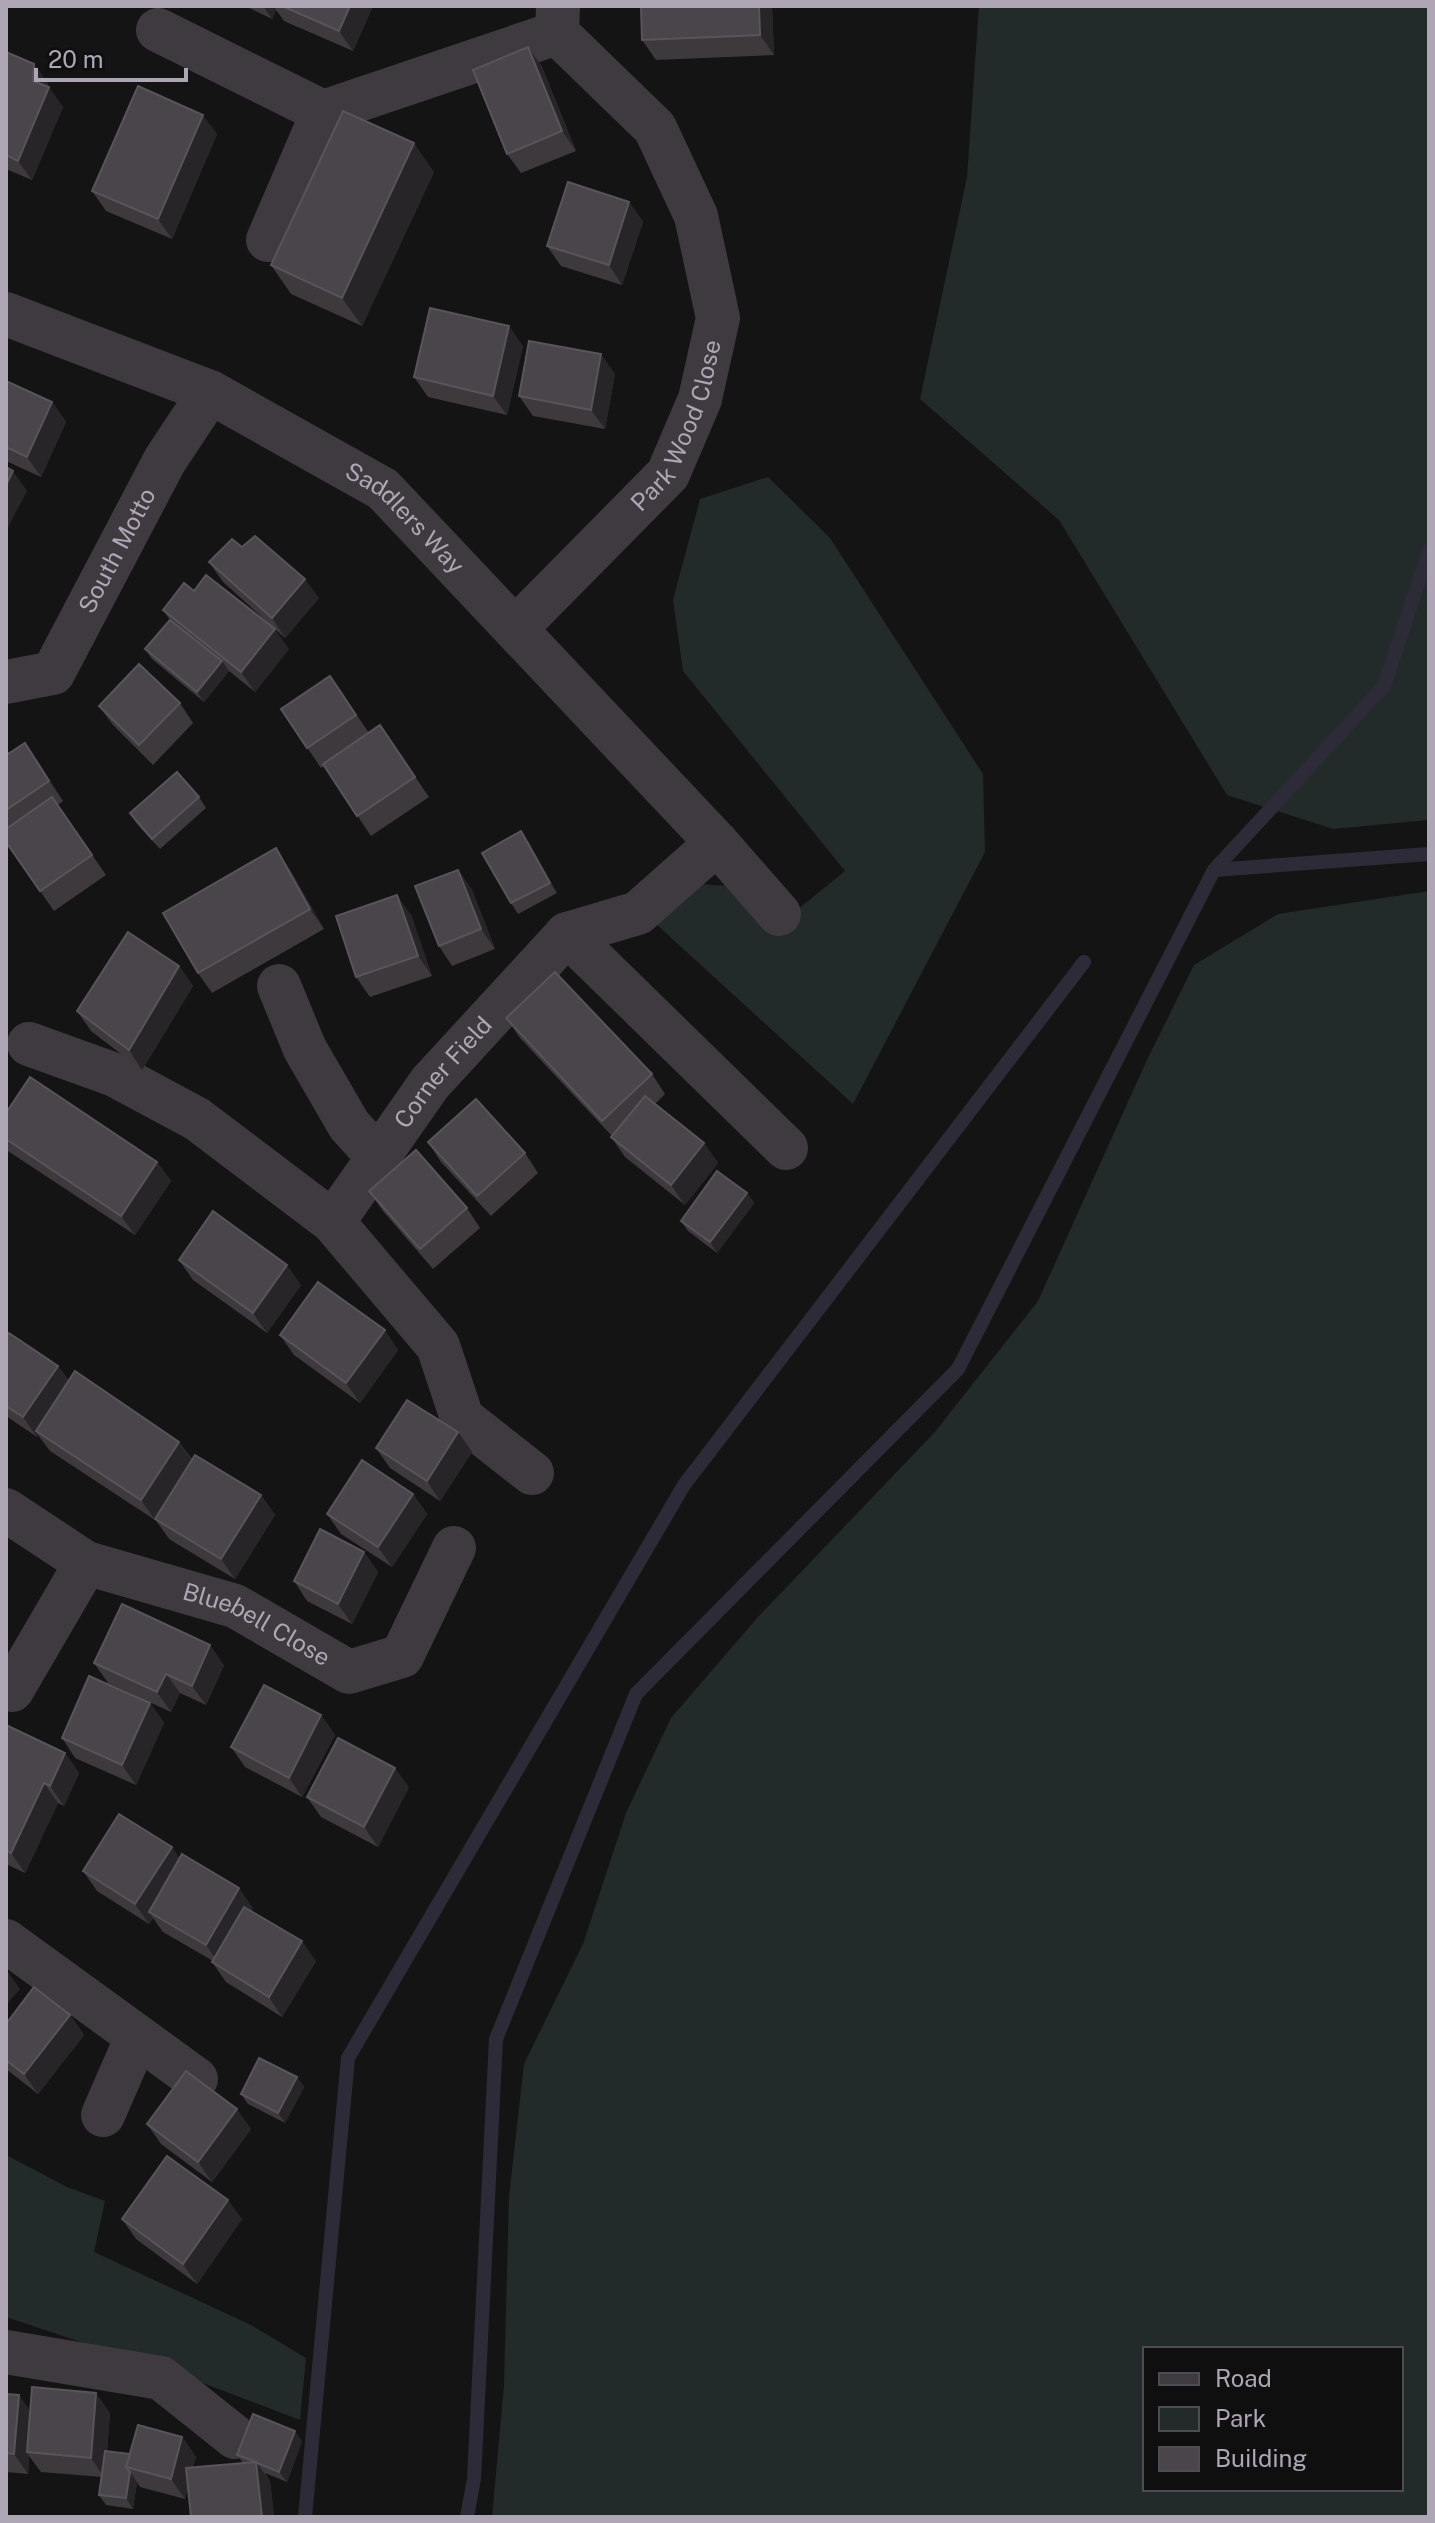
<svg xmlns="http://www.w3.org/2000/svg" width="1435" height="2523" font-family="'Public Sans',sans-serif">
<rect width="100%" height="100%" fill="#151415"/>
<!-- green -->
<g fill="#222a2a" fill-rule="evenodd">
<path d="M979 6H1429V820L1333 829 1227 795 1059 520 920 399 967 177Z"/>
<path d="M768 477 830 538 983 774 985 852 853 1104 656 924 700 884 729 886 781 923 845 871 683 671 673 600 700 499Z"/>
<path d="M1429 891V2517H492L504 2385 509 2196 524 2064 583 1944 626 1813 671 1718 757 1618 934 1433 1038 1301 1147 1060 1194 965 1278 914ZM1401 2349V2489H1145V2349Z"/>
<path d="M6 2155 67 2187 105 2201 94 2252 251 2325 306 2358 300 2420 192 2379 6 2317Z"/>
</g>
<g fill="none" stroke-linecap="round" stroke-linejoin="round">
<!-- stream -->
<g stroke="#2e2b39" stroke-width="14">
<path d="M1214 870 1429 854"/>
<path d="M305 2517 348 2058 684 1485 1084 962"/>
<path d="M467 2517 474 2479 496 2039 636 1694 958 1369 1214 870 1384 686 1429 551"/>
</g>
<!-- minor -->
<g stroke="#3e3a3f" stroke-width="44">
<path d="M158 30 323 112 557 33"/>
<path d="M268 240 323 112"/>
<path id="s1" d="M6 314 210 392 383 489 717 843 779 914"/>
<path id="s2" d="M516 628 668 474 700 399 718 318 696 216 655 128 557 33 558 6"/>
<path id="s3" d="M6 682 53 673 165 460 210 392"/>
<path d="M567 934 786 1148"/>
<path d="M279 986 305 1049 349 1125 378 1157"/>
<path d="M29 1044 115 1075 197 1119 333 1222 438 1346 462 1418 532 1473"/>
<path id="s4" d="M333 1222 430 1083 567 934 638 913 717 843"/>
<path id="s5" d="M6 1510 86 1563 235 1606 349 1672 402 1656 454 1548"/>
<path d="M12 1690 86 1563"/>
<path d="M6 1941 196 2079"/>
<path d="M103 2115 137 2037"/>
<path d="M6 2352 161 2378 235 2437"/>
</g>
</g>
<!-- wall -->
<g fill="#3d393d">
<path d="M245 6H373L353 51 284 21 276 10 272 19Z"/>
<path d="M772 6 774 55 656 60 642 40Z"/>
<path d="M528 47 542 67 576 151 521 173 507 154Z"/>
<path d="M6 52 34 64 48 84V87L63 107 32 180 6 169Z"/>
<path d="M217 134 172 239 106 211 92 191Z"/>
<path d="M434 172 362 326 291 294 271 265Z"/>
<path d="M629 202 643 222 622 285 561 266 547 246Z"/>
<path d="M523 346 507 415 428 397 414 377Z"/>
<path d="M615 374 605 429 533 416 519 396Z"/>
<path d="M6 381 52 402 66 422 41 477 6 461Z"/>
<path d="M242 547 319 598 285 638 223 582 209 562Z"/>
<path d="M194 591 289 649 255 692 229 671 204 702 152 659 145 649 170 620 163 610Z"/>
<path d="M330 676 369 733 380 725 429 797 371 836 324 766 321 768 281 709Z"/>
<path d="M180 703 193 723 153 765 113 725 99 706Z"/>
<path d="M6 750 9 754 39 763 63 801 58 805 106 875 54 911 6 842Z"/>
<path d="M199 797 206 808 160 849 137 824 130 813Z"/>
<path d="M528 841 557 893 518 914 511 903Z"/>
<path d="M289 868 324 929 212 993 198 973Z"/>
<path d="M458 870 472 890 495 949 452 966 439 946Z"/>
<path d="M411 915 432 976 370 997 356 977Z"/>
<path d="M179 966 193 986 142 1070 91 1031 77 1011Z"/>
<path d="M506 1018 652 1074 665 1094 655 1104 704 1143 718 1163 685 1205 625 1157 611 1137 612 1136 520 1038Z"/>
<path d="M6 1113 157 1162 171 1181 135 1235 8 1151 6 1147Z"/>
<path d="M428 1142 525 1153 538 1173 491 1216 441 1162Z"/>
<path d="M369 1191 467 1208 480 1228 433 1269 383 1211Z"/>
<path d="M747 1193 754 1203 717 1253 688 1231 681 1221Z"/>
<path d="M179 1260 301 1285 267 1333 193 1280Z"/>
<path d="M6 1333 58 1366 69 1381 179 1442 192 1459 261 1495 275 1515 235 1579 169 1539 155 1519 158 1515 155 1520 50 1451 38 1435 37 1437 6 1416Z"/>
<path d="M280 1335 398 1350 360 1403 294 1355Z"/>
<path d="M458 1432 472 1452 440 1501 390 1468 376 1448Z"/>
<path d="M413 1494 427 1514 392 1567 341 1534 327 1514Z"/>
<path d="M364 1552 378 1572 352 1624 307 1601 294 1581Z"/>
<path d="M94 1663 224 1665 206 1705 180 1693 171 1712 108 1683Z"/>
<path d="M150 1703 164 1723 136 1785 75 1758 62 1738Z"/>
<path d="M321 1715 335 1735 302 1797 245 1767 231 1747Z"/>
<path d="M6 1725 65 1753 79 1773 64 1806 58 1803 25 1873 6 1864Z"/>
<path d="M409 1787 378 1847 321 1817 307 1797Z"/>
<path d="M179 1858 253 1908 251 1911 316 1961 282 2017 226 1982 212 1962 213 1961 163 1932 153 1918 149 1924 97 1891 83 1871Z"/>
<path d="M70 2015 84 2035 38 2094 6 2069V2024Z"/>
<path d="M297 2077 304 2087 285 2123 248 2104 241 2094Z"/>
<path d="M147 2124 251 2129 212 2182 161 2144Z"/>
<path d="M122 2219H242L197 2284 136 2239Z"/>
<path d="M6 2394 30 2411 110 2413 107 2451 130 2454 182 2437 196 2457 193 2467 243 2463 237 2455 302 2441 287 2482 265 2473 270 2481 274 2517H191L188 2488 185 2499 140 2487 137 2482 133 2509 106 2505 99 2495 102 2477 41 2472 29 2456 28 2474 6 2472Z"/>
</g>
<!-- shaded-wall -->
<g fill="#282528">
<path d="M263 6H274L276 10 272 19Z"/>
<path d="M350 6H373L353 51 339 31Z"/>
<path d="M759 6H772L774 55 760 35Z"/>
<path d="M528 47 542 67 576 151 562 131Z"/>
<path d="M34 64 48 84V89L49 87 63 107 32 180 18 161 33 81Z"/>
<path d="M203 115 217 134 172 239 158 219Z"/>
<path d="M414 143 434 172 362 326 342 298Z"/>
<path d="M629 202 643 222 622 285 609 265Z"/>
<path d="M509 326 523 346 507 415 493 396Z"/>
<path d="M601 354 615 374 605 429 591 410Z"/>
<path d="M52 402 66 422 41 477 27 457Z"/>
<path d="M13 471 27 491 6 531V485Z"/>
<path d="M305 579 319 598 285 638 272 618Z"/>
<path d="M275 629 289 649 255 692 241 672Z"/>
<path d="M222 661 229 671 204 702 197 692Z"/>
<path d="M25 743 39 763 63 801 49 781Z"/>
<path d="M521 831 528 841 557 893 550 883Z"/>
<path d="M276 848 289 868 324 929 310 909Z"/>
<path d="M458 870 472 890 495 949 481 929Z"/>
<path d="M397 895 411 915 432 976 418 956Z"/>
<path d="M179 966 193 986 142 1070 129 1050Z"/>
<path d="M704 1143 718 1163 685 1205 671 1185Z"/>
<path d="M157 1162 171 1181 135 1235 121 1216Z"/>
<path d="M747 1193 754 1203 717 1253 710 1242Z"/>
<path d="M287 1265 301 1285 267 1333 253 1313Z"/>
<path d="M385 1330 398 1350 360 1403 346 1383Z"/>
<path d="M58 1366 72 1386 36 1431 38 1435 37 1437 23 1417Z"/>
<path d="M458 1432 472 1452 440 1501 427 1481Z"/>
<path d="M179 1442 193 1462 155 1520 141 1500Z"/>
<path d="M413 1494 427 1514 392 1567 378 1547Z"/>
<path d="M261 1495 275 1515 235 1579 221 1559Z"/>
<path d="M364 1552 378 1572 352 1624 338 1604Z"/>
<path d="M210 1645 224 1665 206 1705 192 1686Z"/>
<path d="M166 1674 180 1693 171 1712 157 1692Z"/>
<path d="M150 1703 164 1723 136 1785 122 1765Z"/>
<path d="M321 1715 335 1735 302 1797 289 1778Z"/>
<path d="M65 1753 79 1773 64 1806 50 1786Z"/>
<path d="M395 1768 409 1787 378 1847 364 1827Z"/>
<path d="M44 1783 58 1803 25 1873 11 1853Z"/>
<path d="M172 1847 186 1867 149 1912 153 1918 149 1924 135 1904Z"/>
<path d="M239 1888 253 1908 220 1965 206 1945Z"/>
<path d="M302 1941 316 1961 282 2017 269 1997Z"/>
<path d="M6 1969 20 1989 6 2005Z"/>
<path d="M70 2015 84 2035 38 2094 24 2074Z"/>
<path d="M297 2077 304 2087 285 2123 278 2113Z"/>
<path d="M237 2109 251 2129 212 2182 198 2162Z"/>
<path d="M228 2200 242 2219 197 2284 183 2264Z"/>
<path d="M96 2393 110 2413 104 2477 91 2458Z"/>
<path d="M19 2395 33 2415 27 2452 29 2456 28 2474 14 2454Z"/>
<path d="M295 2431 302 2441 287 2482 279 2472Z"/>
<path d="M182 2437 196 2457 185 2499 171 2479Z"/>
<path d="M256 2462 270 2481 274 2517H262Z"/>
<path d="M130 2472 137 2482 133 2509 126 2498Z"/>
</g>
<!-- building -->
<g fill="#49454a" stroke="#59545b" stroke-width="2">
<path d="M282 6H350L339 31Z"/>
<path d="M641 6H759L760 35 642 40Z"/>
<path d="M528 47 562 131 507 154 473 70Z"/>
<path d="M6 52 34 64 33 81 49 87 18 161 6 155Z"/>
<path d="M138 86 203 115 158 219 92 191Z"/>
<path d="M343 111 414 143 342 298 271 265Z"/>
<path d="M568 182 629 202 609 265 547 246Z"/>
<path d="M430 308 509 326 493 396 414 377Z"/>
<path d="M529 341 601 354 591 410 519 396Z"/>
<path d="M6 381 52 402 27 457 6 447Z"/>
<path d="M6 467 13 471 6 485Z"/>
<path d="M255 536 305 579 272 618 209 562 232 539 242 547Z"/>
<path d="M206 575 275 629 241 672 163 610 184 583 194 591Z"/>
<path d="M170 620 222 661 197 692 145 649Z"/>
<path d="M139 664 180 703 139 745 99 706Z"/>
<path d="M330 676 356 715 307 748 281 709Z"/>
<path d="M380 725 415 777 357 816 323 764Z"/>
<path d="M25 743 49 781 6 810V750L8 754Z"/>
<path d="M177 772 199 797 152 839 130 813Z"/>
<path d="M52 797 92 855 40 891 6 842V829Z"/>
<path d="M521 831 550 883 511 903 482 853Z"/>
<path d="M276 848 310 909 198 973 163 913Z"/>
<path d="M458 870 481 929 439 946 415 886Z"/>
<path d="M397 895 418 956 356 977 336 916Z"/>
<path d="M128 932 179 966 129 1050 77 1011Z"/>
<path d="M555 972 652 1074 602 1121 506 1018Z"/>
<path d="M30 1077 157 1162 121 1216 6 1139V1113Z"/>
<path d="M645 1096 704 1143 671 1185 611 1137Z"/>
<path d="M476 1099 525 1153 477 1196 428 1142Z"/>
<path d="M416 1150 467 1208 420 1249 369 1191Z"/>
<path d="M717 1171 747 1193 710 1242 681 1221Z"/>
<path d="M213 1211 287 1265 253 1313 179 1260Z"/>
<path d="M318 1282 385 1330 346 1383 280 1335Z"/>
<path d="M9 1333 58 1366 23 1417 6 1406V1337Z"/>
<path d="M75 1371 179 1442 141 1500 36 1431Z"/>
<path d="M407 1400 458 1432 427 1481 376 1448Z"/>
<path d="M195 1455 261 1495 221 1559 155 1519Z"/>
<path d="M362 1460 413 1494 378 1547 327 1514Z"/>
<path d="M320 1529 364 1552 338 1604 294 1581Z"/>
<path d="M122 1604 210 1645 192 1686 166 1674 157 1692 94 1663Z"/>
<path d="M89 1676 150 1703 122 1765 62 1738Z"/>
<path d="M264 1685 321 1715 289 1778 231 1747Z"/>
<path d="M6 1725 65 1753 50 1786 44 1783 11 1853 6 1850Z"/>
<path d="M338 1738 395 1768 364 1827 307 1797Z"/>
<path d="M119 1814 172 1847 135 1904 83 1871Z"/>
<path d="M182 1854 239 1888 206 1945 149 1912Z"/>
<path d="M244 1907 302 1941 269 1997 212 1962Z"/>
<path d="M34 1987 70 2015 24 2074 6 2060V2024Z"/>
<path d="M259 2058 297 2077 278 2113 241 2094Z"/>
<path d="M186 2071 237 2109 198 2162 147 2124Z"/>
<path d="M167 2156 228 2200 183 2264 122 2219Z"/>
<path d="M32 2387 96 2393 91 2458 27 2452Z"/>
<path d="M6 2394 19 2395 14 2454 6 2453Z"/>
<path d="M253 2414 295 2431 279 2472 257 2463 256 2462 237 2455Z"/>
<path d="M138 2425 182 2437 171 2479 126 2467Z"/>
<path d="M105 2451 130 2454 126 2467 130 2472 126 2498 99 2495Z"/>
<path d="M256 2462 262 2517H191L186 2468Z"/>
</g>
<g text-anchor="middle" stroke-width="8" stroke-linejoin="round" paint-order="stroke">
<!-- street labels -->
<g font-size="24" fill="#aea6b5" stroke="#100f10">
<text dy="8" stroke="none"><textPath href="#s2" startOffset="264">Park Wood Close</textPath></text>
<text dy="8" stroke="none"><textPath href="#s1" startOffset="452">Saddlers Way</textPath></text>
<text dy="8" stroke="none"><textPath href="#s3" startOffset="186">South Motto</textPath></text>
<text dy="8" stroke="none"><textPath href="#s4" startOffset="186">Corner Field</textPath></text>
<text dy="8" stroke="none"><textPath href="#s5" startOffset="278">Bluebell Close</textPath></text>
</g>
</g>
<!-- border -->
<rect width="1435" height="2523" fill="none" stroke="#aea6b5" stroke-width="16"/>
<!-- legend -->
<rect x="1143" y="2347" width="260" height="144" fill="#100f10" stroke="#4f4b52" stroke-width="2"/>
<rect x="1159" y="2373" width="40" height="12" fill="#3e3a3f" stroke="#4f4b52" stroke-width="2"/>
<text x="1215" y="2387" font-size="24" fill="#aea6b5">Road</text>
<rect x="1159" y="2407" width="40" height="24" fill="#222a2a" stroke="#4f4b52" stroke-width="2"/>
<text x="1215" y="2427" font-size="24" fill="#aea6b5">Park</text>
<rect x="1159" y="2447" width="40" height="24" fill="#49454a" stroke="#4f4b52" stroke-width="2"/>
<text x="1215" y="2467" font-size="24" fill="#aea6b5">Building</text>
<!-- scale -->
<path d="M36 68v12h150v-12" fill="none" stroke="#aea6b5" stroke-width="4"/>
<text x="48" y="68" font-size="24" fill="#aea6b5" stroke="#100f10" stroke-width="6" paint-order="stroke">20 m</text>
</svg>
